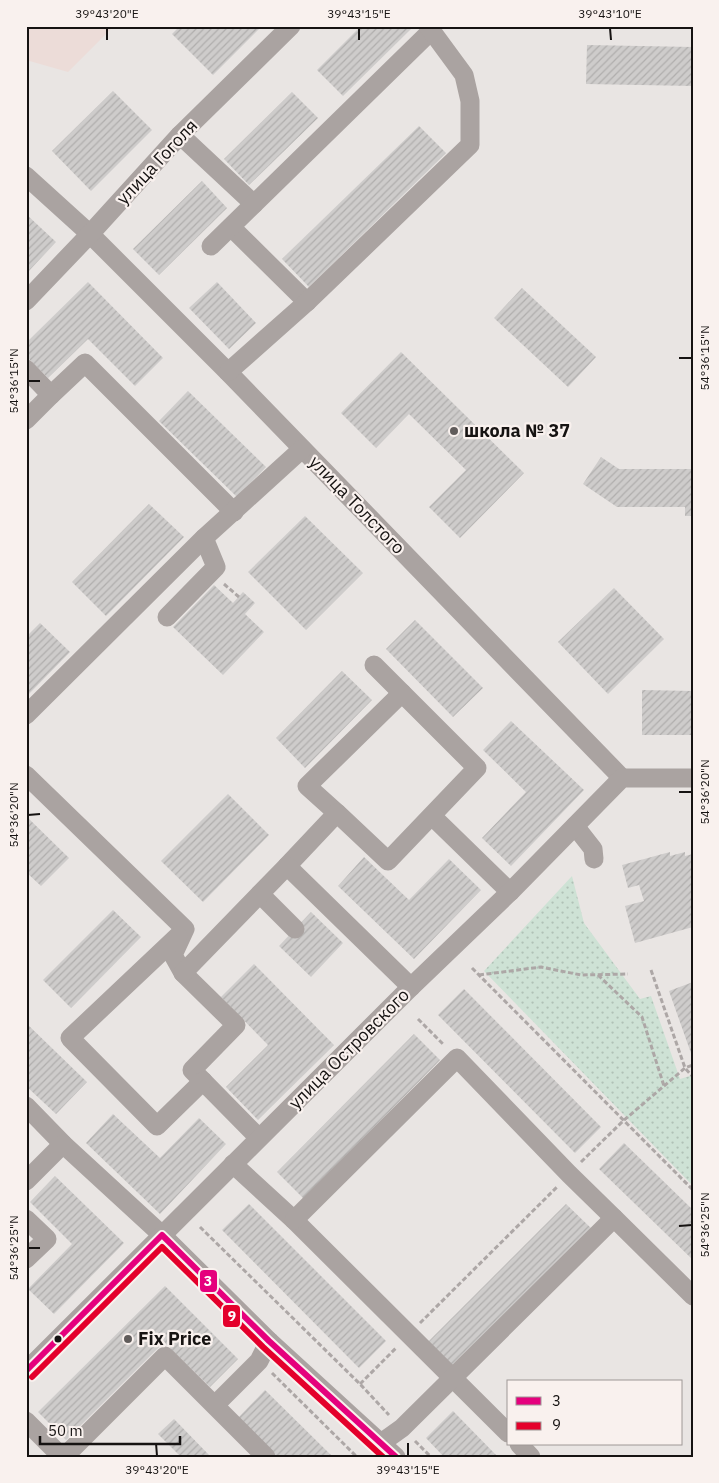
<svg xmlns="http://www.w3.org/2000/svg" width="719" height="1483" font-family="'IBM Plex Sans',sans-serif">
<defs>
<pattern id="park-dots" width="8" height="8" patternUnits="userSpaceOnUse" patternTransform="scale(1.25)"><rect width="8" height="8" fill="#cee2d5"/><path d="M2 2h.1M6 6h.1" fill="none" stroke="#b0c1b6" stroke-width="1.8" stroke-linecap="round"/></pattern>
<pattern id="building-hatch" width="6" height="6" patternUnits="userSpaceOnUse" patternTransform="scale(1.25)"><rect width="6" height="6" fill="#cecccb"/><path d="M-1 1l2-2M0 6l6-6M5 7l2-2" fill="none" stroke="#b0aead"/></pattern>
</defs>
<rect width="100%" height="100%" fill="#e9e5e3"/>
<!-- industrial -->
<path fill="#ecdcd8" d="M26 26H114L68 72 26 60Z"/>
<!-- park -->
<path fill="url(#park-dots)" d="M572 876 584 923 640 999 651 996 680 1079 693 1075V1186L484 971Z"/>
<!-- building -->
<g fill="url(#building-hatch)">
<path d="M180 26H262L213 75 172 34Z"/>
<path d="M361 26H409L411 29 343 96 317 70Z"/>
<path d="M587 45 693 47V86L586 84Z"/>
<path d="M113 91 152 130 91 191 52 151Z"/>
<path d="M292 92 318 118 249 185 224 159Z"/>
<path d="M419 126 446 153 309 287 282 259Z"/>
<path d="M202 181 227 208 159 275 133 249Z"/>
<path d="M26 214 56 242 26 274Z"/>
<path d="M88 282 163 358 135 386 88 339 48 378 26 356V343Z"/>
<path d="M217 282 256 323 229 349 189 308Z"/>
<path d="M522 288 596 357 568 387 494 318Z"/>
<path d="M401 352 524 473 460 538 429 507 466 470 409 414 376 448 341 413Z"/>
<path d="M188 391 266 467 237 497 159 421Z"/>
<path d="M601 457 619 469H693V516H685V507H617L583 484Z"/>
<path d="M149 504 184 537 106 616 72 582Z"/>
<path d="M305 516 363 573 306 630 248 572Z"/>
<path d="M214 585 233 603 243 592 255 603 245 614 264 632 223 675 173 627Z"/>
<path d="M614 588 664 639 608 694 558 642Z"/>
<path d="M415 620 483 688 453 717 386 649Z"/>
<path d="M40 623 70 652 26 697V637Z"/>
<path d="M342 671 372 700 305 768 276 738Z"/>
<path d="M642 690 693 691V735H642Z"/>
<path d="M511 721 584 790 511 866 482 838 526 792 483 750Z"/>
<path d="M228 794 269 835 203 902 161 861Z"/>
<path d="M26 816 69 858 41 886 26 872Z"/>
<path d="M670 852V856L685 852V856L693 854V927L635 943 625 906 644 901 639 885 628 888 622 865Z"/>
<path d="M364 857 409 900 449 859 481 890 414 959 338 886Z"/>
<path d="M113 910 141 937 71 1008 43 980Z"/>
<path d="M311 912 343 943 311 977 279 946Z"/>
<path d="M254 964 334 1045 258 1120 226 1087 268 1045 221 997Z"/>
<path d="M693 982V1055L692 1056 669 991Z"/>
<path d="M464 989 601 1127 575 1153 438 1015Z"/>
<path d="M26 1023 87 1082 56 1114 26 1086Z"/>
<path d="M414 1034 440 1060 304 1199 277 1172Z"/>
<path d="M113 1114 160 1158 199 1118 226 1144 160 1214 86 1143Z"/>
<path d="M624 1143 693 1210V1260L599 1169Z"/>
<path d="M55 1176 124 1243 54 1314 28 1289 72 1244 30 1202Z"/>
<path d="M249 1204 386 1341 359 1368 222 1230Z"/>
<path d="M566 1204 593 1230 455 1368 428 1342Z"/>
<path d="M165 1286 238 1359 210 1387 164 1342 66 1440 38 1412Z"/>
<path d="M265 1390 333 1457H276L237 1419Z"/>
<path d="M453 1411 498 1457H444L426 1438Z"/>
<path d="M174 1419 211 1457H181L158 1434Z"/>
</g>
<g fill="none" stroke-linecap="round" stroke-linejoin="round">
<!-- path -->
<g stroke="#ada7a6" stroke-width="3" stroke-dasharray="5 2.5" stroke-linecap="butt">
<path d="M224 584 239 597"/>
<path d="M472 968 693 1190"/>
<path d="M651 970 685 1068 693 1077"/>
<path d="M479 975 541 967 581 975 628 974"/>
<path d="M598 975 642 1017 664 1086"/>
<path d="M418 1019 444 1045"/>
<path d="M581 1162 623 1121 685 1068 693 1065"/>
<path d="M200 1227 360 1384 389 1415"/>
<path d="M420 1323 558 1186"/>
<path d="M272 1373 357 1457"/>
<path d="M360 1384 397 1347"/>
<path d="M415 1441 431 1457"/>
</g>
<!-- minor -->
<g stroke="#aaa3a1" stroke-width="19">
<path d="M180 135 254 204"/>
<path d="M26 176 90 234 228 372 622 778"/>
<path d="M231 227 307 302"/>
<path d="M211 246 432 30"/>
<path d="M26 301 90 234 180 135 291 26"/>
<path d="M26 369 51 395 85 363 234 512"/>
<path d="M228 372 307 302 470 145V101L464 75 428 26"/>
<path d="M26 420 51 395"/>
<path d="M167 617 216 567 204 538"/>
<path d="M26 715 204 538 302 449"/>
<path d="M26 775 185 929 173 955 183 973 236 1025 192 1070 259 1138"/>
<path d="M337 813 307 786 402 693"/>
<path d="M432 816 510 892"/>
<path d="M575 826 593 849 594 859"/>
<path d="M287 866 337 813 388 861 477 768 374 665"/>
<path d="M260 894 295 929"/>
<path d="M178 936 70 1038 157 1126 203 1081"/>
<path d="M183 973 287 866 411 987"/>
<path d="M26 1106 63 1144 162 1235 269 1341 396 1457"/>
<path d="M233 1164 294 1220 508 1433"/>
<path d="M26 1181 63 1144"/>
<path d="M26 1219 47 1239 26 1259"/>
<path d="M294 1220 457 1058 569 1174 614 1218"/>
<path d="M26 1371 411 987 510 892 622 778H693"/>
<path d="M215 1405 259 1361 269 1341"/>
<path d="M26 1421 62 1457"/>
<path d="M381 1443 402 1428 614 1218 693 1296"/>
<path d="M519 1444 531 1457"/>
<path d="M64 1457 165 1356 266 1457"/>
</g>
<defs>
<path id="bus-1" d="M26 1371 162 1235 269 1341 396 1457"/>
<path id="bus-2" d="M32 1377 162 1247 263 1347 383 1457"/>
</defs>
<!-- bus-1 casing -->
<use href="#bus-1" stroke="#f9f1ee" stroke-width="10"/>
<!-- bus-2 casing -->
<use href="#bus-2" stroke="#f9f1ee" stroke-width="10"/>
<!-- bus-1 -->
<use href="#bus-1" stroke="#e5007d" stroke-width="6"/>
<!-- bus-2 -->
<use href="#bus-2" stroke="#e4002b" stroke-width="6"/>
</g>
<!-- ticks -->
<path fill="none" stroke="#161312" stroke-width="2" d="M107 28V40M359 28V40M610 28 611 40M679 358H692M28 381H40M679 792H692M28 815 40 814M679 1226 692 1225M28 1248H40M156 1443 157 1456M408 1443V1456"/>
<!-- markers -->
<g fill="#605c5b" stroke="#f9f1ee" stroke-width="2">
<circle cx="454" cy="431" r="5"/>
<circle cx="128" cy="1339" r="5"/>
</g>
<circle fill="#161312" stroke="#f9f1ee" stroke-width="2" cx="58" cy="1339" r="4.5"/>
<g text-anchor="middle" stroke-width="4.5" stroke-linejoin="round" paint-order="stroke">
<!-- street labels -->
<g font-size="18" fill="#161312" stroke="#f9f1ee">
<text transform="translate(157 162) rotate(-47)" y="6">улица Гоголя</text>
<text transform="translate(357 505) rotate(46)" y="6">улица Толстого</text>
<text transform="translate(349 1049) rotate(-45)" y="6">улица Островского</text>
</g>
<!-- poi labels -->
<g font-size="18" font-weight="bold" fill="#161312" stroke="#f9f1ee" text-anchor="start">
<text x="464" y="437">школа № 37</text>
<text x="138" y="1345">Fix Price</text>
</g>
</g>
<g stroke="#f9f1ee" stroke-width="2">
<rect x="199" y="1269" width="19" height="24" rx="5" fill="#e5007d"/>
<rect x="222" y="1304" width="19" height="24" rx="5" fill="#e4002b"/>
</g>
<g font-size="14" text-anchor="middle" font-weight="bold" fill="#fff">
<text x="208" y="1286">3</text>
<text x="232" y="1321">9</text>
</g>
<!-- border -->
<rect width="719" height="1483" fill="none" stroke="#f9f1ee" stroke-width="55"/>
<!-- legend -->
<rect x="507" y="1380" width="175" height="65" fill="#f9f1ee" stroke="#9e9896"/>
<rect x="516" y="1397" width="25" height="8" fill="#e5007d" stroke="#9e9896"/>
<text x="552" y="1406" font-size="15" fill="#161312">3</text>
<rect x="516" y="1422" width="25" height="8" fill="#e4002b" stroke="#9e9896"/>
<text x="552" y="1430" font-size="15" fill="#161312">9</text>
<!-- scale -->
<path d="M40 1436v8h140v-8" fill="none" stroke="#161312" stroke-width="2.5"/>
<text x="48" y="1436" font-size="15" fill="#161312" stroke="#f9f1ee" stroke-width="4" paint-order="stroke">50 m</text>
<rect x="28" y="28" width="664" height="1428" fill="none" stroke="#161312" stroke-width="2"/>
<g font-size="12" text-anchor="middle" fill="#161312">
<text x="107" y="18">39°43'20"E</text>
<text x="359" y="18">39°43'15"E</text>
<text x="610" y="18">39°43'10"E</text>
<text transform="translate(705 358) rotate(-90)" y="4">54°36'15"N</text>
<text transform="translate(14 381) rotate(-90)" y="4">54°36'15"N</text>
<text transform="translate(705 792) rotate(-90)" y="4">54°36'20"N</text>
<text transform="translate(14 815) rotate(-90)" y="4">54°36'20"N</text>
<text transform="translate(705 1225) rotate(-90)" y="4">54°36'25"N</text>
<text transform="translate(14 1248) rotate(-90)" y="4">54°36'25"N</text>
<text x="157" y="1474">39°43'20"E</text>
<text x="408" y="1474">39°43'15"E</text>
</g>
</svg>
